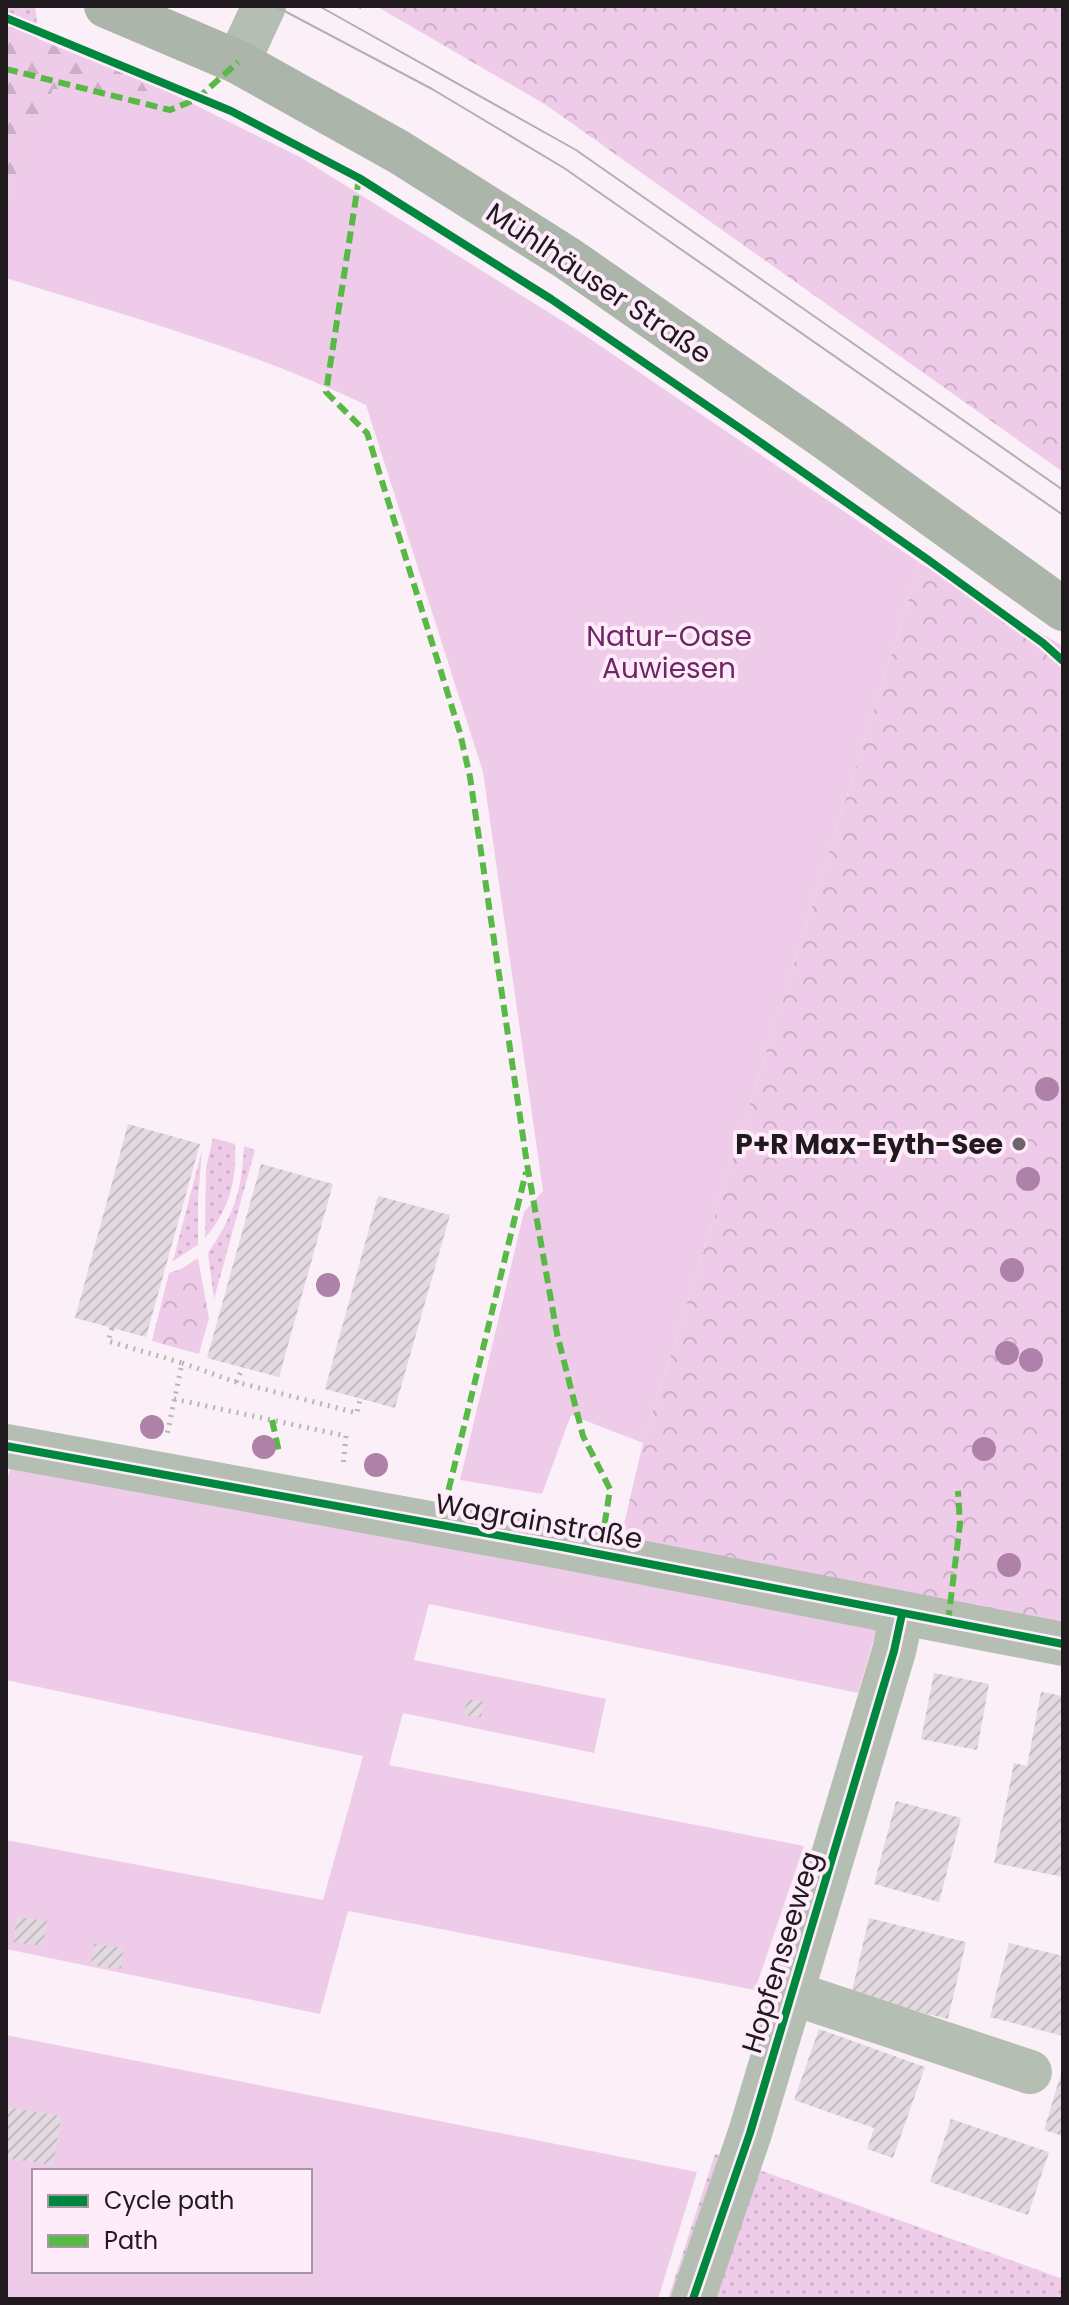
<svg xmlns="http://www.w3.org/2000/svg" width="1069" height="2305" font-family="Poppins,sans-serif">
<defs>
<pattern id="grass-dots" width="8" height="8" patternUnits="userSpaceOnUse" patternTransform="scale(2)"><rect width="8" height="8" fill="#eecbe8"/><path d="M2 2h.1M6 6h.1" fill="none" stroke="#ccaec7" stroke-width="1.8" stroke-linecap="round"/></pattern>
<pattern id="forest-firs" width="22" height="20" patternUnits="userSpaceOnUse" patternTransform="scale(2)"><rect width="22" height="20" fill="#eecbe8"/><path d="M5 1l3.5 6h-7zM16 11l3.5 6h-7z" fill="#ccaec7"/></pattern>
<pattern id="park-crowns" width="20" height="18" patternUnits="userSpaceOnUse" patternTransform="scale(2)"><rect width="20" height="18" fill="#eecbe8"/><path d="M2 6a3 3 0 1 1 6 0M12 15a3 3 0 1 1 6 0" fill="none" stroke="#ccaec7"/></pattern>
<pattern id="building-hatch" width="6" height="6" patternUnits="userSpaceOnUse" patternTransform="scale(2)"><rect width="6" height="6" fill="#e2dae0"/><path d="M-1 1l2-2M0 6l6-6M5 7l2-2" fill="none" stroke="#c2bac0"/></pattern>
</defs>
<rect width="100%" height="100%" fill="#fbf0f8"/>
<!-- grass -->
<g fill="url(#grass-dots)">
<path d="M6 6H35L43 78 6 169Z"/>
<path d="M213 1138 235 1144C237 1181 229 1210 205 1238L206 1168Z"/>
<path d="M244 1146 255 1150 214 1299 208 1253C233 1216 242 1192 244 1146Z"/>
<path d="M202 1150 198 1199V1245L173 1261Z"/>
<path d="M715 2154 1063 2279V2299H668Z"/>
</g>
<!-- forest -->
<path fill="url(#forest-firs)" d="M6 26 169 92 54 90 6 200Z"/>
<!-- park -->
<g fill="url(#park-crowns)">
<path d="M376 6H1063V472L546 105Z"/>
<path d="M920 563 1063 646V1626L619 1545 643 1443Z"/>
<path d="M198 1258 209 1318 199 1354 152 1341 169 1273 181 1269Z"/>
</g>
<!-- garden -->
<g fill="#eecbe8" fill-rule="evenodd">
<path d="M53 89 169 92 300 157 577 330 920 563 643 1443 571 1415 542 1494 460 1480 524 1212 543 1191 483 772 366 405C252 350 127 316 6 278V200Z"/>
<path d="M13 1463 877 1628 858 1693 429 1604 414 1660 606 1699 594 1753 403 1713 389 1765 804 1846 755 1990 348 1911 320 2014 6 1949V1840L323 1900 363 1756 6 1680V1480Z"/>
<path d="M6 2035 697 2172 658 2299H6ZM34 2171H310V2271H34Z"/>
</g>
<!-- building -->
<g fill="url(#building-hatch)">
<path d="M128 1124 200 1144 146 1337 75 1318Z"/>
<path d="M261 1164 333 1184 279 1377 207 1358Z"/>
<path d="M378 1196 450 1215 395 1408 325 1389Z"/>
<path d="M934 1673 989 1684 977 1750 921 1739Z"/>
<path d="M1041 1692 1063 1696V1877L994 1863 1014 1763 1027 1766Z"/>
<path d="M467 1699 484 1702 481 1717 464 1715Z"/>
<path d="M896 1801 961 1818 939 1902 874 1884Z"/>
<path d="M17 1917 47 1921 43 1946 13 1942Z"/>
<path d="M869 1918 966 1942 948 2019 851 1995Z"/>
<path d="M1009 1943 1063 1956V2036L990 2017Z"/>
<path d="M94 1944 123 1948 121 1969 91 1965Z"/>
<path d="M819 2029 925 2067 893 2158 867 2149 874 2128 794 2100Z"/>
<path d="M1062 2070 1063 2071V2136L1044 2130Z"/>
<path d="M6 2107 61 2116 53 2165 6 2158Z"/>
<path d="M951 2119 1049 2152 1028 2215 930 2182Z"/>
</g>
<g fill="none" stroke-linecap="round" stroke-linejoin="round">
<!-- path -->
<g stroke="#b5b7b3" stroke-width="5" stroke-dasharray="2 6" stroke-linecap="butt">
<path d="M360 6 362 7"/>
<path d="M112 1328 108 1341 182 1363 167 1435"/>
<path d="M182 1363 236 1382 357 1413 360 1399"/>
<path d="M236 1382 243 1367"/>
<path d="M174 1399 346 1436 343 1466"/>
</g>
<!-- minor -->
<g stroke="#b4beb2" stroke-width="44">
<path d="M238 62 264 6"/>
<path d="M6 1446 562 1547 1063 1644"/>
<path d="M792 1993 1030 2072"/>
<path d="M693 2299 750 2133 894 1651 902 1614"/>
</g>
<!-- major -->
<path stroke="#acb5a9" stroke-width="44" d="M106 6 238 62 399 152 567 258 827 439 1063 609"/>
<!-- tram -->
<g stroke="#b1b1b0" stroke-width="2">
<path d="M275 6 432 89 564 168 1063 515"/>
<path d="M319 6 576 150 1063 490"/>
</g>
<!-- quiet -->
<g stroke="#58b947" stroke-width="6" stroke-dasharray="12 6" stroke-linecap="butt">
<path d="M6 69 170 110 197 99 238 62"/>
<path d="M359 178 326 392 367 433 460 733 470 777 527 1164 557 1334 583 1436 610 1489 600 1554"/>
<path d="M272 1420 279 1452"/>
<path d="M440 1525 526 1172"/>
<path d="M948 1622 960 1524 958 1491"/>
</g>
<defs>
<g id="cycleway">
<path d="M6 18 231 111 359 178 551 299 747 433 927 559 1043 643 1063 661"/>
<path d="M6 1446 562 1547 1063 1644"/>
<path d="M693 2299 750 2133 894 1651 902 1614"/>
</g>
</defs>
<!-- cycleway casing -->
<use href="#cycleway" stroke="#ffecfb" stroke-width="13"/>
<!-- cycleway -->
<use href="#cycleway" stroke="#00873e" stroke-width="8"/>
</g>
<!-- trees -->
<g fill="#ae81a8">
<circle cx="1047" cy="1089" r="12"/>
<circle cx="1028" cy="1179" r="12"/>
<circle cx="1012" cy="1270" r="12"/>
<circle cx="328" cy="1285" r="12"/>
<circle cx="1007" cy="1353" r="12"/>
<circle cx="1031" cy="1360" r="12"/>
<circle cx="152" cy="1427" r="12"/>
<circle cx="264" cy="1447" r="12"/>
<circle cx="984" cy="1449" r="12"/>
<circle cx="376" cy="1465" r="12"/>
<circle cx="1009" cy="1565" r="12"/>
</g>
<!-- markers -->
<circle fill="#6d656b" stroke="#ffecfb" stroke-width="3" cx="1019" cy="1144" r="8"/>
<g text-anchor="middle" stroke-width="8" stroke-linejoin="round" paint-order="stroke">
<!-- street labels -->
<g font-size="28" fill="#201a1f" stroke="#ffecfb">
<text transform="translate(599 283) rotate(34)" y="10">Mühlhäuser Straße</text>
<text transform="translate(539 1521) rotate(10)" y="10">Wagrainstraße</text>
<text transform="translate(781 1952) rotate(-73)" y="10">Hopfenseeweg</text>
</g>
<!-- park labels -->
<g font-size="28" fill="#6f2666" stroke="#ffecfb">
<text x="669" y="646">Natur-Oase<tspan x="669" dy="32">Auwiesen</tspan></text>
</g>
<!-- poi labels -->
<g font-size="28" font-weight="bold" fill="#201a1f" stroke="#ffecfb" text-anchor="end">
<text x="1003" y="1154">P+R Max-Eyth-See</text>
</g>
</g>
<!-- border -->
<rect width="1069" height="2305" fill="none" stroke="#201a1f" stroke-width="16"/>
<!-- legend -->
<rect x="32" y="2169" width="280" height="104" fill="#ffecfb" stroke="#a698a3" stroke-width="2"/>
<rect x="48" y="2195" width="40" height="12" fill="#00873e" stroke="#a698a3" stroke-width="2"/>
<text x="104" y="2209" font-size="24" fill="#201a1f">Cycle path</text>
<rect x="48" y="2235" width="40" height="12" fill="#58b947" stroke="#a698a3" stroke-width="2"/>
<text x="104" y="2249" font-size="24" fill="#201a1f">Path</text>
</svg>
